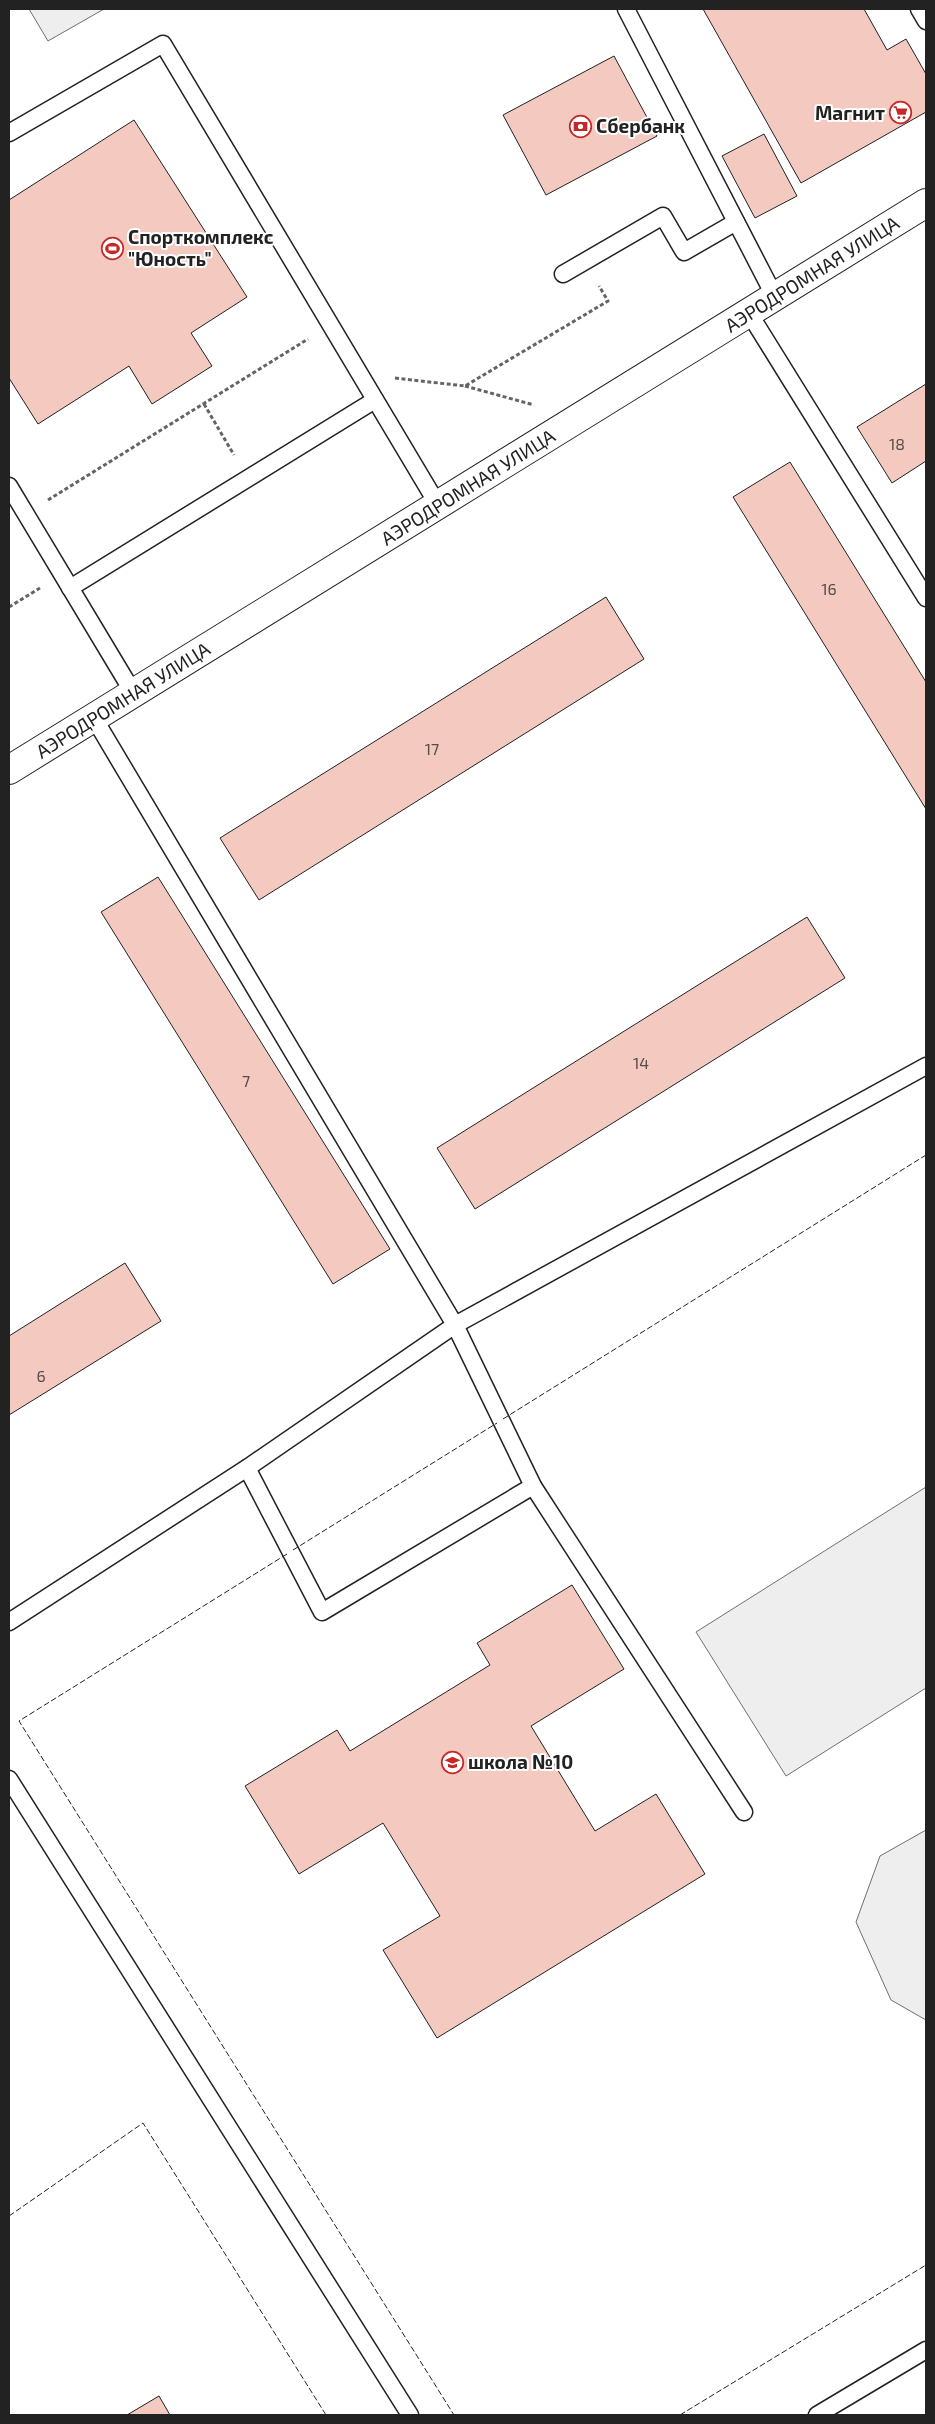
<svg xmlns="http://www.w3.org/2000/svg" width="935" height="2424" font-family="'Exo 2',sans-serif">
<rect width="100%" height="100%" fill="#fff"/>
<!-- green -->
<g fill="#eee" stroke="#6f6f6f">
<path d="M29 9H104L48 41Z"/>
<path d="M926 1487V1688L786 1776 696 1632Z"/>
<path d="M926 1830V2020L891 2000 856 1922 880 1856Z"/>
</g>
<!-- building -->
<g fill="#f3c9c0" stroke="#222">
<path d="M703 9H864L887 50 906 39 926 74V112L801 183Z"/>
<path d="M614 56 657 136 546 195 503 115Z"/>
<path d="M134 120 247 297 191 333 212 366 152 404 129 366 38 424 9 378V200Z"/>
<path d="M764 134 797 196 755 218 722 156Z"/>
<path d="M926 384V461L892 483 857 427Z"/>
<path d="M790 462 926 682V809L733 497Z"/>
<path d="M606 597 644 659 259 900 220 838Z"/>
<path d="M158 877 390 1249 333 1284 101 912Z"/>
<path d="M807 917 845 978 475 1209 437 1148Z"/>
<path d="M125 1263 161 1321 9 1415V1336Z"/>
<path d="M572 1585 624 1669 531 1726 595 1831 656 1794 705 1874 437 2038 383 1950 440 1916 383 1823 299 1874 245 1786 337 1730 350 1751 490 1665 477 1643Z"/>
<path d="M159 2396 170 2415H127Z"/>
</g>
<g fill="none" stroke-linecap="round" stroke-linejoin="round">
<defs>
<g id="service">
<path d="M626 9 775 297"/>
<path d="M919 9 926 21"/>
<path d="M9 133 163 44 438 505"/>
<path d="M563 274 663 216 684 252 736 222"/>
<path d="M749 313 926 598"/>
<path d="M9 486 134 694"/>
<path d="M70 588 375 400"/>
<path d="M94 718 455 1325 533 1486 744 1812"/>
<path d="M247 1468 322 1612 533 1486"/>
<path d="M9 1622 247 1468 455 1325 926 1066"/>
<path d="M9 1779 410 2415"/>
<path d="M817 2415 926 2350"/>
</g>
<path id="minor" d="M9 770 926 203"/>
</defs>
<!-- service casing -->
<use href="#service" stroke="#222" stroke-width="19"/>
<!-- minor casing -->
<use href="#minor" stroke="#222" stroke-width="30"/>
<!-- path -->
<g stroke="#646464" stroke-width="3" stroke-dasharray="4 2.5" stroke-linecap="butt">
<path d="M395 378 465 386 608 301 599 286"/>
<path d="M465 386 534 405"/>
<path d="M204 404 234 455"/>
<path d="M48 500 308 339"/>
<path d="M9 607 40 588"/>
</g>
<!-- service -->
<use href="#service" stroke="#fff" stroke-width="16"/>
<!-- minor -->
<use href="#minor" stroke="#fff" stroke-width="28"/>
<!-- fence -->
<g stroke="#222" stroke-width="1" stroke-dasharray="6 2.5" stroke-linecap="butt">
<path d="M503 1419 926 1155"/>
<path d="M293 1550 497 1423"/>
<path d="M287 1554 19 1721 454 2415"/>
<path d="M9 2216 143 2123 326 2415"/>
<path d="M680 2415 926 2265"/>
</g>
</g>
<!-- icons -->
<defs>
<symbol id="supermarket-ring" viewBox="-11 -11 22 22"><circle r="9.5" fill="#fff" stroke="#c62828" stroke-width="1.5"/><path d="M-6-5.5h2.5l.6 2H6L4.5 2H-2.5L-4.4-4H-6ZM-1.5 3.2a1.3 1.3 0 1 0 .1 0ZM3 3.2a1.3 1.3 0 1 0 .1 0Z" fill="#c62828"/></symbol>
<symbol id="bank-ring" viewBox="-11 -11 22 22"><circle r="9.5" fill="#fff" stroke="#c62828" stroke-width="1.5"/><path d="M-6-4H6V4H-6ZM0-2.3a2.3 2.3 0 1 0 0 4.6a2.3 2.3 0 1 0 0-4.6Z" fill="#c62828"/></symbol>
<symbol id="stadium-ring" viewBox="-11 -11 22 22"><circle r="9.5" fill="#fff" stroke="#c62828" stroke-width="1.5"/><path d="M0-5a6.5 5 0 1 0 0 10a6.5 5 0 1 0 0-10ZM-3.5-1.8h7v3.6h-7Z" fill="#c62828"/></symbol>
<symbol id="school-ring" viewBox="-11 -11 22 22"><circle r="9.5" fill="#fff" stroke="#c62828" stroke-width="1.5"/><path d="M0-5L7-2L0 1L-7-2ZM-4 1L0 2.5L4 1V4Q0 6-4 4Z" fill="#c62828"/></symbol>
</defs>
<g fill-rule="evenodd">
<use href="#supermarket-ring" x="888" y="100" width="25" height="25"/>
<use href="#bank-ring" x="568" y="114" width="25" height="25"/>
<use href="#stadium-ring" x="100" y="236" width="25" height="25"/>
<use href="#school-ring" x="440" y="1750" width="25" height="25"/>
</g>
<g text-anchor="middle" stroke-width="4" stroke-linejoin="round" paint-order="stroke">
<!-- number labels -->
<g font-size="16" fill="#564c4a">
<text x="897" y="450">18</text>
<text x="829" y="595">16</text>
<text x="432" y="755">17</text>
<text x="641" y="1069">14</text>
<text x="246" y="1087">7</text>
<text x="41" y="1382">6</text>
</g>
<!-- poi labels -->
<g font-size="19" font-weight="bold" fill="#222" stroke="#fff" text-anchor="start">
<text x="885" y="120" text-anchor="end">Магнит</text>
<text x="596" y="133">Сбербанк</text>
<text x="128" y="244">Спорткомплекс<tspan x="128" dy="22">"Юность"</tspan></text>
<text x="468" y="1769">школа №10</text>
</g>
<!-- street labels -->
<g font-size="19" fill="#222" stroke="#fff">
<text transform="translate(812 274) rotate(-32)" y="7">АЭРОДРОМНАЯ УЛИЦА</text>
<text transform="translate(468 487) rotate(-32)" y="7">АЭРОДРОМНАЯ УЛИЦА</text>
<text transform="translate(123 700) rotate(-32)" y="7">АЭРОДРОМНАЯ УЛИЦА</text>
</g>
</g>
<!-- border -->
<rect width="935" height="2424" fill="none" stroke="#222222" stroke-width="20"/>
</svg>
